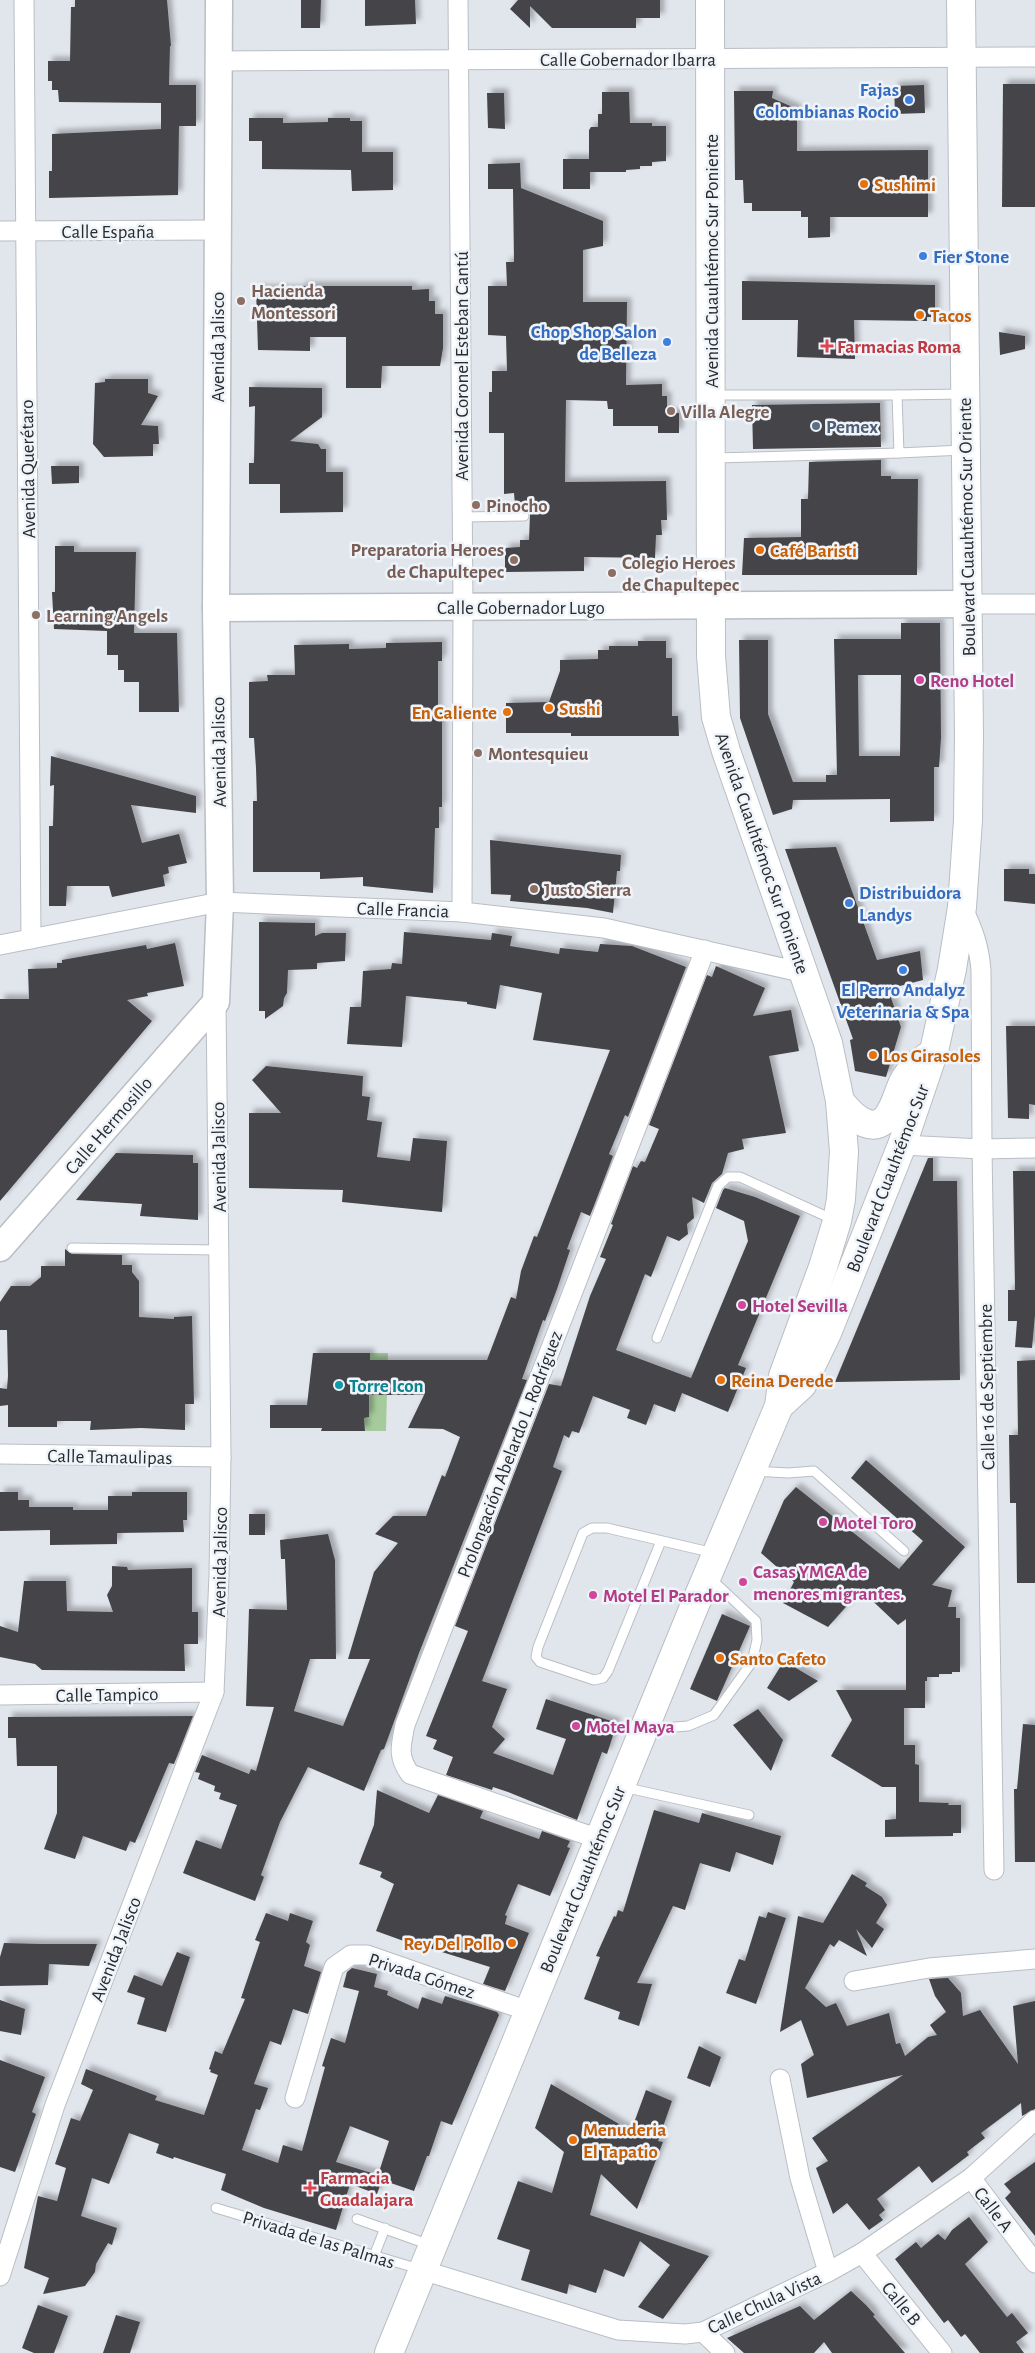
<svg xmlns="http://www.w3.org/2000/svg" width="1035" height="2353" font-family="'Alegreya Sans',sans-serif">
<defs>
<filter id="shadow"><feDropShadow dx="4.5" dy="-4.5" stdDeviation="2.5" flood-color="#0004"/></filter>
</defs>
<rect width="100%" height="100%" fill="#e1e6ed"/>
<!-- green -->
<path fill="#a5cb9c" d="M370 1353H388L386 1431H365L364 1418 369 1417Z"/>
<!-- building -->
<g fill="#45444a" fill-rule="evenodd" filter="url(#shadow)">
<path d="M75 0H167L171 46H170L169 85H196V126H179L178 195 49 198V171H52V134L161 129V103L59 102 58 90H52V81H48V61H70L71 7H75Z"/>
<path d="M301 0H321L320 28H301Z"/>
<path d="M365 0H415L416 24 365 26Z"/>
<path d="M518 0H660V18H636V28H552L530 6V28L510 9Z"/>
<path d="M1003 84H1035V207H1002Z"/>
<path d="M924 85 925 113 895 114 894 86Z"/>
<path d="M734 91H773L772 98 797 109V151L928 150V217H830V237L808 238V217H801V211H752V203H744L743 180H735Z"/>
<path d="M602 92H629L630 123H652V126H666V161L652 162V166H640V169L626 170V172H590V189H563V159H589V130L591 127H598V114H602Z"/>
<path d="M487 93H504L505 129 488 128Z"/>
<path d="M249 118H283V123L328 122V118H350V121H362V152H393V190L352 191 351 170 262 169V141H249Z"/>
<path d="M520 163 521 188 603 221V246L583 250V302H627L626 385 662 384V396H667V413H679V433H658V426H613V409H608L607 401 566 400 565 482 666 481 667 520H661L662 535H656L655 558 584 557V571L505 572V548L520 547V540H529L530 515 529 505H515L514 493 504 494V433H489V392H492V371H507L506 336 488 335V286H507L506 262H514L513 189H488V164Z"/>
<path d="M742 281 935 285V317H927V321L854 320 855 359 797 357 798 320H742Z"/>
<path d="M301 286H412V290L429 289V301H435V314H443V348L440 366H382L381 388H346V337H310V351L258 350 256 289 301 290Z"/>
<path d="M999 332 1025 336V349L1000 355Z"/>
<path d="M105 379H148V393L158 396 141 425 158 426 159 444H153V456L104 457 93 444 95 383 105 382Z"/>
<path d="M249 387 322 388V417L290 441 318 444 321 449H326V472H343V512L280 513V484H249V463H254L255 406 249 407Z"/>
<path d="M880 403 881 447 753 449 752 405Z"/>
<path d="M881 460V476H891V479H918L917 575H742L744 538 801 537V499H808L809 462Z"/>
<path d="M51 466H79V483L52 484Z"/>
<path d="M55 546H74V552H136L134 633H177L179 712H139V682H124V670H118V655H107V631L54 629 52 592H55Z"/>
<path d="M901 623H940L941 738 939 767H934V821L890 822V799L793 800 792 809 773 815 740 718 739 640H768V714L793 782H826V775H837L834 639H901ZM858 675H901L900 756H859Z"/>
<path d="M638 641H666V658H672V716H678L679 736H571V733H506V703L549 702 560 671V660L598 659V650H609V646H638Z"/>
<path d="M442 642V661H438V713H442V807H439V828H435L433 893 363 886V877L320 879V872H253V801H257L256 768 254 738H249V682L268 681 267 675H295L294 645 349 644V649L386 648V643Z"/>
<path d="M51 756 196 796V813L131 805 142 843 179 834 187 863 168 867 169 873 163 875 165 886 112 897 109 886H67L66 906H49V826H53L54 785 50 786Z"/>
<path d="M490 840 621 855 620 871H617L613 913 587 908 510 901 511 895 491 894Z"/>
<path d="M836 847 877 960 920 951 923 980 888 989 901 1027 886 1077 855 1071 850 1040 853 1039 785 849Z"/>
<path d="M1004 869H1029V874H1035V904L1004 901Z"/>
<path d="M259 922 315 923V936L322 933H346L345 961 317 963V969L288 970 287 993 284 998 283 1006 265 1019V1011H259Z"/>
<path d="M404 932 491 940 492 933 512 936 510 946 559 954 560 948 598 952 600 944 632 946 686 967 628 1117 625 1115 609 1154 613 1156 590 1216 581 1212 567 1249 570 1250 557 1289 545 1321 543 1320 522 1379 527 1380 419 1653 384 1749 381 1750 364 1791 308 1767 280 1822 261 1875 264 1877 255 1901 183 1873 196 1840 221 1849 237 1805 219 1799 221 1793 214 1791 215 1786 198 1779 200 1773 195 1772 202 1755 249 1774 251 1769 256 1771 274 1707 246 1706 249 1609 287 1610 285 1559H281L280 1540 328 1534 335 1560 336 1659H310L294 1711 343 1726 370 1659H348L374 1572 398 1543 375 1534 393 1516H426L442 1475 445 1477 460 1437 443 1429 408 1428 424 1395H369V1417L364 1418 365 1431H321L322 1428H270V1405H307L313 1353H370V1360H487L511 1297 516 1299 521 1271 534 1236 537 1237 610 1050 533 1040 542 993 500 985 496 1009 467 1004V1002L406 996 402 1047 347 1044 350 1007H361L363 971 391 969 392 963 402 964Z"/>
<path d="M175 943 184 986 147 993 148 996 127 1000 152 1021 0 1201V999H29L28 969 57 968V963H62V960L146 945 147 949Z"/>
<path d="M716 966 765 988 753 1016 791 1010 799 1051 769 1056 786 1133 742 1139 744 1149 728 1153 722 1174 712 1183 704 1203 692 1197 694 1218 687 1224 688 1234 679 1241 667 1236 651 1277 645 1274 616 1350 691 1378 748 1241 744 1221 716 1208 723 1190 725 1188 755 1197 800 1216 738 1365 746 1368 728 1412 682 1393 675 1412 654 1404 646 1425 627 1418 630 1410 593 1396 579 1433 572 1431 569 1438 564 1435 553 1467 562 1471 482 1681 507 1689 492 1727 505 1739 493 1753 553 1775 566 1739 536 1729 546 1699 617 1723 607 1754 602 1752 577 1820 508 1792 493 1787 492 1790 446 1775 453 1757 433 1749 437 1740 426 1736 468 1631 455 1626 549 1384 561 1386 590 1296 606 1259 600 1257 613 1225 611 1224 633 1166 637 1168 641 1161 645 1162 659 1129 649 1125 707 975 712 977Z"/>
<path d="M1006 1026H1035V1105L1029 1104V1119L1008 1118Z"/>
<path d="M266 1066 363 1076 362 1096 370 1097 367 1120 382 1122 377 1157 410 1161 413 1138 447 1141 442 1212 342 1202 343 1190 249 1188V1113H281L252 1080Z"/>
<path d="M116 1153 193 1155V1163H198V1220L140 1216 142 1204 76 1200Z"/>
<path d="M928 1158H933V1181H957L960 1380 835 1382Z"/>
<path d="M1013 1171H1035V1315L1032 1348 1015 1347 1017 1321H1008V1290H1015Z"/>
<path d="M65 1249 72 1254 122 1255V1265H132V1272L139 1281V1317L174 1319V1317L192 1316 194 1404H185V1430L141 1428 90 1430 91 1421H57V1427H8V1405L0 1406V1388L7 1389 8 1376 7 1330H0V1302L11 1286H30L41 1277V1266H65Z"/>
<path d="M1035 1360V1583H1017L1016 1503H1010L1009 1435H1018L1017 1361Z"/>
<path d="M866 1460 965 1547 932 1585 952 1590 948 1607H956V1618H960V1672H952V1674H939V1677H927V1681H925V1708H904V1745H915V1764L919 1765V1802L949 1803 948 1805H961V1833H953V1836L885 1837V1820L896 1819V1787H882L831 1756 852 1720 836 1690H906V1619L898 1625 861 1590 828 1627 783 1603 794 1582 761 1553 784 1500 796 1487 899 1569 923 1541 851 1478Z"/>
<path d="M0 1492H18V1500H29V1507H73V1510H108V1496H132V1492H187V1520H183L184 1532 117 1533V1544L50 1545V1530L0 1531Z"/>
<rect x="249" y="1514" width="16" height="21"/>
<path d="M112 1566 127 1567 128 1570 192 1568V1612H198V1644H184L185 1671 42 1670 35 1664 0 1657V1626L18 1632 24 1581H66L67 1611 113 1612 107 1595 112 1586Z"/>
<path d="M722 1614 750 1626 717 1701 690 1689Z"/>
<path d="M784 1661 818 1681 789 1701 767 1688Z"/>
<path d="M758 1709 783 1740 771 1771 733 1725Z"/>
<path d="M193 1716 174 1764 169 1763 135 1843 130 1841 126 1851 83 1836 75 1859 44 1849 57 1813V1766H17L16 1738H8V1717Z"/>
<path d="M1023 1724 1035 1725V1862H1015L1014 1789H1017Z"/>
<path d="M377 1790 429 1813 438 1795 483 1811 480 1818 539 1839 542 1831 570 1841 567 1847 570 1848 550 1896 518 1884 505 1915 507 1916 505 1924 529 1933 505 1991 483 1984 490 1967 413 1943 412 1944 376 1931 394 1884 380 1877 382 1872 359 1864 374 1825Z"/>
<path d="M654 1810 699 1823 702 1813 781 1836 773 1865 736 1852 730 1872 700 1863 685 1910 673 1906 637 1983 652 1984 639 2026 618 2019 620 2012 584 1999 600 1957 596 1956 614 1916 616 1917 618 1910 623 1912Z"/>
<path d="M852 1874 867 1883 865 1886 882 1897 887 1905 876 1923 884 1929 872 1948 856 1929 867 1956 839 1940 834 1947 830 1944 805 1988 826 2007 836 2003 847 2026 889 2013 896 2044 900 2043 905 2056 928 2037 937 2035 930 2025 946 2012 935 1996 929 1979 948 1978 961 1993 963 2016 980 2010 1018 2064 1013 2006 1035 2001V2109L1022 2116 1021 2103 981 2133 985 2138 967 2152 969 2155 932 2183 919 2166 877 2199 885 2210 879 2215 883 2220 869 2230 847 2203 833 2214 816 2168 828 2161 812 2138 903 2075 807 2098 801 2064 814 2055 801 2020 780 2032 798 1916 823 1923Z"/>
<path d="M768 1912 786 1918 756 2004 726 1993 739 1959 745 1961 759 1916 766 1918Z"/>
<path d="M266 1913 288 1921 290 1913 313 1921 306 1942 310 1945 304 1966 321 1972 308 2014 293 2009 281 2045 270 2041 254 2084 268 2088 260 2110 256 2109 242 2150 278 2163 283 2145 302 2151 325 2067 322 2066 331 2038 345 2043 359 1991 343 1987 347 1972 352 1968 377 1974 374 1987 388 1991 387 1995 418 2009 422 1997 442 2004 445 1996 497 2012 499 2015 452 2125 441 2121 429 2156H427L414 2191 382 2180 377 2194 350 2184 336 2230 264 2208 221 2190 226 2174 174 2157 173 2159 156 2153 159 2144 129 2133 109 2184 92 2178 81 2216 117 2228 112 2245 108 2243 96 2264 95 2272 85 2286 43 2294 49 2278 24 2268 38 2196 57 2201 66 2168 55 2164 71 2118 80 2121 93 2090 81 2084 86 2069 157 2096 155 2100 204 2115 218 2075 210 2072 211 2070 209 2069 215 2051 222 2054 245 1999 241 1998 260 1942 255 1940ZM350 2126 389 2141 378 2175 336 2162Z"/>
<path d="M4 1943 41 1944H97L89 1966 49 1964 48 1985 0 1986V1957Z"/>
<path d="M177 1952 190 1957 166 2032 137 2024 145 1998 127 1992 134 1975 162 1986Z"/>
<path d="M0 2000 25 2009 21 2035 0 2031Z"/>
<path d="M699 2046 721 2057 710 2087 687 2078Z"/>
<path d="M0 2060 45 2077 32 2112 36 2114 15 2172 0 2167Z"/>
<path d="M551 2084 631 2131 646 2090 672 2101 658 2141 663 2142 637 2209 601 2174 590 2215 709 2256 663 2319 638 2307 670 2265 640 2241 624 2277 604 2269 596 2293 569 2284 567 2294 521 2280 530 2250 497 2239 518 2181 552 2193 564 2152 535 2128Z"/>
<path d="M1035 2162V2236L1005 2198 1011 2192 1004 2184Z"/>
<path d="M969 2217 988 2242 965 2264 1007 2317 1012 2313 1028 2333 1016 2342 1024 2353H980L965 2334 961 2337 948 2320 944 2323 895 2259 916 2242 921 2248 938 2234 945 2240 952 2230Z"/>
<path d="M851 2291 866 2305 875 2315 873 2316 905 2353H832L824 2342 814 2353H744L727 2338 800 2306 814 2320Z"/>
<path d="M38 2305 68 2316 54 2353H34L22 2348Z"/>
<path d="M116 2315 140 2322 130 2353H103Z"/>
</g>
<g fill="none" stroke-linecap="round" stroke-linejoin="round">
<defs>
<g id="lane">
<path d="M712 395H897"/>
<path d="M963 450 899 453 897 395 964 394"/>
<path d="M714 458 899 453"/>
<path d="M462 517 524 516"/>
<path d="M72 1248 219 1250"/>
<path d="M657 1338 718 1186 728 1177H740L834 1220"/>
<path d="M755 1471 788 1473 814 1471 904 1551"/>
<path d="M661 1541 608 1671 603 1678 594 1680 540 1662 536 1657 538 1647 583 1533 592 1528H607L714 1553"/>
<path d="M649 1729 688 1726 714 1715 752 1662 757 1640 756 1621 710 1578"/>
<path d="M623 1787 749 1815"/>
<path d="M216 2208 419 2269"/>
<path d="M357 2219 430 2245"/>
<path d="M374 2256 385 2228"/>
</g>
<g id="street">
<path d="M24 0 31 939"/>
<path d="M458 0 463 607 462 912"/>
<path d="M220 61 1035 57"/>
<path d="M0 231 217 230"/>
<path d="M966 604H1035"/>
<path d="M962 907C973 929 979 946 981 970L982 1149 994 1870"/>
<path d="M0 945 220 902 462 912 604 928 805 973"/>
<path d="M902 1145 982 1149 1035 1148"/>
<path d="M0 1454 221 1457"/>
<path d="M0 1695 214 1692"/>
<path d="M599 1839 410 1774C397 1756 401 1745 405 1725L705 950"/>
<path d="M854 1981 929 1968 1035 1959"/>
<path d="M780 2079 800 2178 828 2272"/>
<path d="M295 2098 334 1967 351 1955H367L528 2011"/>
<path d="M971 2178 1035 2263"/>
<path d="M862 2253 942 2353"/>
<path d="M422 2270 618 2330 685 2334 703 2332 828 2272 862 2253 971 2178 1035 2120"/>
<path d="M0 2276 55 2105 214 1692 219 1575 221 1457 216 1002"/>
<path d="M703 2332 725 2353"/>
</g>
<g id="secondary">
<path d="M216 608 966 604"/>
<path d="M0 1248 216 1002 220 902 216 608 219 0"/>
</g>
<g id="primary">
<path d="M840 1101C853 1118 876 1139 891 1111 897 1101 899 1089 905 1079 911 1069 918 1063 927 1057"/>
<path d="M779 1406 802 1385 827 1333 902 1145 934 1051 952 969 962 907 968 820 969 736 961 0"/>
<path d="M389 2353 694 1607 779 1406 783 1376 823 1267 837 1221 841 1199 844 1152 840 1101 828 1043 726 751 716 717 711 656 710 0"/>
</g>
</defs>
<!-- lane casing -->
<use href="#lane" stroke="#b9bec4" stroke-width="11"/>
<!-- street casing -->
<use href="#street" stroke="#b9bec4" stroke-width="21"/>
<!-- secondary casing -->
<use href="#secondary" stroke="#b9bec4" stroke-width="29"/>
<!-- primary casing -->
<use href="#primary" stroke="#b9bec4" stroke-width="30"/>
<!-- lane -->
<use href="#lane" stroke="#fff" stroke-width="9"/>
<!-- street -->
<use href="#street" stroke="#fff" stroke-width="19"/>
<!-- secondary -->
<use href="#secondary" stroke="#fff" stroke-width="26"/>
<!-- primary -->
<use href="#primary" stroke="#fff" stroke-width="28"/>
</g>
<!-- markers -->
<g fill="#3f7fe0" stroke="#eff4fa" stroke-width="2">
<circle cx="909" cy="100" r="5"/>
<circle cx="923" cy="256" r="5"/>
<circle cx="667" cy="342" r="5"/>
<circle cx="849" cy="903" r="5"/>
<circle cx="903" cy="970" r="5"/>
</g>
<g fill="#e8710a" stroke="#eff4fa" stroke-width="2">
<circle cx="864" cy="184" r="5"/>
<circle cx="920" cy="315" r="5"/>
<circle cx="760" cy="550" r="5"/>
<circle cx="549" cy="708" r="5"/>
<circle cx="507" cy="712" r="5"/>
<circle cx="873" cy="1055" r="5"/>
<circle cx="721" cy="1380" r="5"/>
<circle cx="720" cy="1658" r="5"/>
<circle cx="512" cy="1943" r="5"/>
<circle cx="573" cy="2140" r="5"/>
</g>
<g fill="#8d6e63" stroke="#eff4fa" stroke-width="2">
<circle cx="241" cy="301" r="5"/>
<circle cx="671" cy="411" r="5"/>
<circle cx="476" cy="505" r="5"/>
<circle cx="514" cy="560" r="5"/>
<circle cx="612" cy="573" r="5"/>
<circle cx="36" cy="615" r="5"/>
<circle cx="478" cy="753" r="5"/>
<circle cx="534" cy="889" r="5"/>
</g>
<g fill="#e0444e" stroke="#eff4fa" stroke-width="2">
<path d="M824.5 338.5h5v5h5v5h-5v5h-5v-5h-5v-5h5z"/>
<path d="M307.5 2180.5h5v5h5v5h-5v5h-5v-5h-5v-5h5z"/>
</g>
<circle fill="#5c6f8a" stroke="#eff4fa" stroke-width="2" cx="816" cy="426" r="5"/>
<g fill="#d1479c" stroke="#eff4fa" stroke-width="2">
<circle cx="920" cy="680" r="5"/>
<circle cx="742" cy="1305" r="5"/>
<circle cx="823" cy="1522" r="5"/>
<circle cx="743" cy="1582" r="5"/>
<circle cx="593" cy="1595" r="5"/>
<circle cx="576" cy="1726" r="5"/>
</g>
<circle fill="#0f9aa8" stroke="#eff4fa" stroke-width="2" cx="339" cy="1385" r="5"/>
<g text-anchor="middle" stroke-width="5" stroke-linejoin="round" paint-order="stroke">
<!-- street labels -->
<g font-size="19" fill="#292b2d" stroke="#eff4fa">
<text x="628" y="66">Calle Gobernador Ibarra</text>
<text x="108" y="238">Calle España</text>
<text transform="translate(711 261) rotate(-90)" y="7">Avenida Cuauhtémoc Sur Poniente</text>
<text transform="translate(217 347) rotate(-90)" y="7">Avenida Jalisco</text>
<text transform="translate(461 366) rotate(-90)" y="7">Avenida Coronel Esteban Cantú</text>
<text transform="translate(27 469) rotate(-91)" y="7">Avenida Querétaro</text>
<text transform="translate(966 527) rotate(-91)" y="7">Boulevard Cuauhtémoc Sur Oriente</text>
<text x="521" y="614">Calle Gobernador Lugo</text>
<text transform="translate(218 752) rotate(-91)" y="7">Avenida Jalisco</text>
<text transform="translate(763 853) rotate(71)" y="7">Avenida Cuauhtémoc Sur Poniente</text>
<text transform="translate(403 909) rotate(2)" y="7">Calle Francia</text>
<text transform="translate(108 1125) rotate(-49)" y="7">Calle Hermosillo</text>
<text transform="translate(218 1157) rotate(-91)" y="7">Avenida Jalisco</text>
<text transform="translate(887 1178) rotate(-69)" y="7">Boulevard Cuauhtémoc Sur</text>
<text transform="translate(986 1387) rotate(-91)" y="7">Calle 16 de Septiembre</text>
<text transform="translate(509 1454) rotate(-69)" y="7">Prolongación Abelardo L. Rodríguez</text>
<text transform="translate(110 1456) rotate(1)" y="7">Calle Tamaulipas</text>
<text transform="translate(219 1562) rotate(-89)" y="7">Avenida Jalisco</text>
<text transform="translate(107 1694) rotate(-1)" y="7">Calle Tampico</text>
<text transform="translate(582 1879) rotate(-68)" y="7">Boulevard Cuauhtémoc Sur</text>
<text transform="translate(115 1949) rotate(-69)" y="7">Avenida Jalisco</text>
<text transform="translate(422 1975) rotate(18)" y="7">Privada Gómez</text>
<text transform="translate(994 2209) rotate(53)" y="7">Calle A</text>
<text transform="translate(319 2239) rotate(17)" y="7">Privada de las Palmas</text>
<text transform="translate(764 2302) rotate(-25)" y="7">Calle Chula Vista</text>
<text transform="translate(902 2303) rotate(51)" y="7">Calle B</text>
</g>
<!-- shop labels -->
<g font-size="19" font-weight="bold" fill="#366cbe" stroke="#eff4fa" text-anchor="end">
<text x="899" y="96">Fajas<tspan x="899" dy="22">Colombianas Rocio</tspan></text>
<text x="933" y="263" text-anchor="start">Fier Stone</text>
<text x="657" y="338">Chop Shop Salon<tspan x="657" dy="22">de Belleza</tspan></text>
<text x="859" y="899" text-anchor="start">Distribuidora<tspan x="859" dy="22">Landys</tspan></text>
<text x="903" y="996" text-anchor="middle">El Perro Andalyz<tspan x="903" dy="22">Veterinaria &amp; Spa</tspan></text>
</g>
<!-- food labels -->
<g font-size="19" font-weight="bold" fill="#c56008" stroke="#eff4fa" text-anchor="start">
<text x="874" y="191">Sushimi</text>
<text x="930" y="322">Tacos</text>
<text x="770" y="557">Café Baristi</text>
<text x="559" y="715">Sushi</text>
<text x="497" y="719" text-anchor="end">En Caliente</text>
<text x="883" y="1062">Los Girasoles</text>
<text x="731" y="1387">Reina Derede</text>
<text x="730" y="1665">Santo Cafeto</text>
<text x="502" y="1950" text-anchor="end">Rey Del Pollo</text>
<text x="583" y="2136">Menuderia<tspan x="583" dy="22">El Tapatio</tspan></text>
</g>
<!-- education labels -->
<g font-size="19" font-weight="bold" fill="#785e54" stroke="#eff4fa" text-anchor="start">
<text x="251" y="297">Hacienda<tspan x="251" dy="22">Montessori</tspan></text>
<text x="681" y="418">Villa Alegre</text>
<text x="486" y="512">Pinocho</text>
<text x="504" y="556" text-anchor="end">Preparatoria Heroes<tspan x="504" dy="22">de Chapultepec</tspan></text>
<text x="622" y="569">Colegio Heroes<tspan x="622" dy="22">de Chapultepec</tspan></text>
<text x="46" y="622">Learning Angels</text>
<text x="488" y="760">Montesquieu</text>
<text x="544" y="896">Justo Sierra</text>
</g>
<!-- health labels -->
<g font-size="19" font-weight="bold" fill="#be3a42" stroke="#eff4fa" text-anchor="start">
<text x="837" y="353">Farmacias Roma</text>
<text x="320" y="2184">Farmacia<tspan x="320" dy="22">Guadalajara</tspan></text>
</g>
<!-- service labels -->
<g font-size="19" font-weight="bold" fill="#4e5e75" stroke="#eff4fa" text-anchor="start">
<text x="826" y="433">Pemex</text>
</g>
<!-- hotel labels -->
<g font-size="19" font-weight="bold" fill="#b23c85" stroke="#eff4fa" text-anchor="start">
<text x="930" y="687">Reno Hotel</text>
<text x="752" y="1312">Hotel Sevilla</text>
<text x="833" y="1529">Motel Toro</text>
<text x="753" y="1578">Casas YMCA de<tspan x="753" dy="22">menores migrantes.</tspan></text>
<text x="603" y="1602">Motel El Parador</text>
<text x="586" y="1733">Motel Maya</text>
</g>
<!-- culture labels -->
<g font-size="19" font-weight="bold" fill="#0d838f" stroke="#eff4fa" text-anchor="start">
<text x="349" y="1392">Torre Icon</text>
</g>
</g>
</svg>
